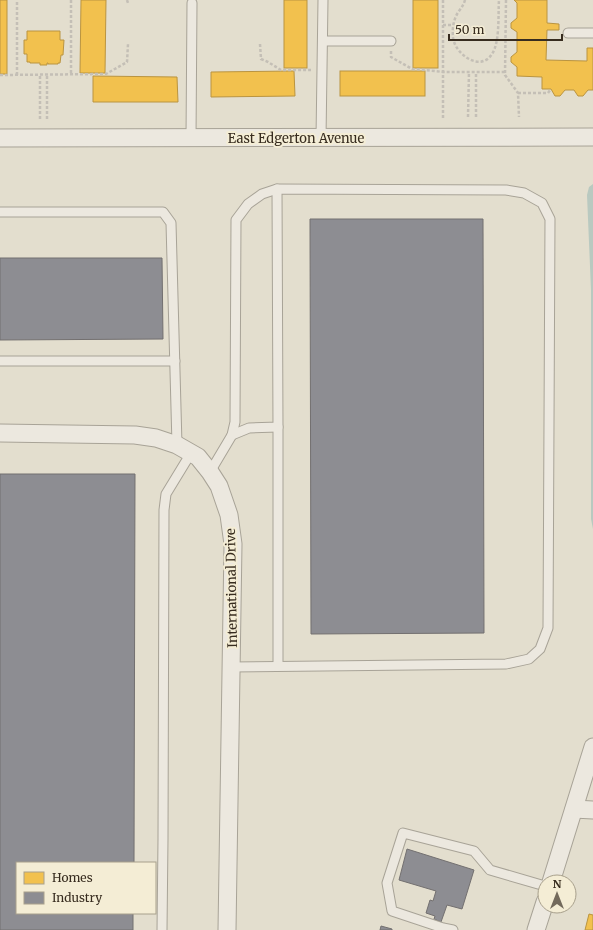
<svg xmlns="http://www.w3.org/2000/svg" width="593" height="930" font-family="Merriweather,serif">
<rect width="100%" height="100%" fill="#e3dece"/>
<!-- water -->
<path fill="#b9c9c0" d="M593 184V529L591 519V290L587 195 589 187Z"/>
<!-- homes -->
<g fill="#f2c14e" stroke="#ba9440">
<rect x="0" y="0" width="7" height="74"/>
<path d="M81 0H106L105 73H80Z"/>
<rect x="284" y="0" width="23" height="68"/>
<rect x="413" y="0" width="25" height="68"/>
<path d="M514 0H547V23L559 24V30H547L546 60 587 61V48H593V90H588L583 96H578L574 90H565L560 96H555L551 89H542V77L517 76V67L511 62V57L517 52V32L511 28V23L517 18V3Z"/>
<path d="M27 31H60V40H64L63 55H61L60 63H58V64H48V63H47V65H40V63H30V62H27V54H24V40H27Z"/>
<path d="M294 71 295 96 211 97V72Z"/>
<rect x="340" y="71" width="85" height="25"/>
<path d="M93 76 177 77 178 102H93Z"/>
<path d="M589 914 593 915V930H585Z"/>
</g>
<!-- industry -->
<g fill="#8d8d92" stroke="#737070">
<path d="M310 219H483L484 633 311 634Z"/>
<path d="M0 258H162L163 339 0 340Z"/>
<path d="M0 474H135L134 863H17V913H133V930H0Z"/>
<path d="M407 849 474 870 462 909 447 905 441 922 434 919 435 916 426 913 430 900 433 901 436 891 399 880Z"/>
<path d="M381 926 392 929V930H380Z"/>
</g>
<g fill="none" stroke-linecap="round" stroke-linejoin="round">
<defs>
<g id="service">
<path d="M568 33H593"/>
<path d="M323 41H391"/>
<path d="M191 138 192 3"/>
<path d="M321 138 323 0"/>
<path d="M0 212H163L171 223 177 445"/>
<path d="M0 361H175"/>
<path d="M278 427V666"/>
<path d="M232 435 249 428 278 427 277 189"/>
<path d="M210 472 232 435 235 422 236 220 248 204 262 194 277 189 506 190 524 193 542 203 550 219 548 628 540 649 529 659 506 664 231 667"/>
<path d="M162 930 163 839 164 510 166 494 191 453"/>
<path d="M453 930 443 928 392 911 387 883 403 833 474 851 490 870 545 886"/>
</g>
<g id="minor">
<path d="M0 138 593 137"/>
<path d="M0 433 135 435 156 438 177 445 198 457 210 472 219 486 229 515 233 544 227 930"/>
<path d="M574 809 593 810"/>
<path d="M551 882 593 747"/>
<path d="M536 930 545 902"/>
</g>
</defs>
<!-- service casing -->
<use href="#service" stroke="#a8a397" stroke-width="11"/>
<!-- minor casing -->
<use href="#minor" stroke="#a8a397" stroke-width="19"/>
<!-- path -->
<g stroke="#c4bfb6" stroke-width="2.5" stroke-dasharray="3 2" stroke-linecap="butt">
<path d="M71 0V74"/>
<path d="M127 0 128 3"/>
<path d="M465 0C464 4 462 7 459 11 454 18 452 27 453 37 454 53 480 73 492 54 500 42 498 15 499 0"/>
<path d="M506 0 505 75 518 93 519 117"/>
<path d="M443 25H453"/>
<path d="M260 44 261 59 268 62 281 70H311"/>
<path d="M391 51V57L412 69 425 70 443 72H505"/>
<path d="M0 75 106 74 127 62 128 44"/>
<path d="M17 75V0"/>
<path d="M518 93H548L551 89"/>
<path d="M468 117 469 72"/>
<path d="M476 117V72"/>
<path d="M443 118V0"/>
<path d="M40 119V75"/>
<path d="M47 119V75"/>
</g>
<!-- service -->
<use href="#service" stroke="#ece8df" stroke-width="9"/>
<!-- minor -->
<use href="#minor" stroke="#ece8df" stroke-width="17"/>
</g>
<g text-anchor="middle" stroke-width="4" stroke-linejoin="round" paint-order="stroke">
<!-- street labels -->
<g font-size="13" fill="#372c1f" stroke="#f4edd5">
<text x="296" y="143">East Edgerton Avenue</text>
<text transform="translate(231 588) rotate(-91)" y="5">International Drive</text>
</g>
</g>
<!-- legend -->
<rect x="16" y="862" width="140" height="52" fill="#f4edd5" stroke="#a8a08c"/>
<rect x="24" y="872" width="20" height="12" fill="#f2c14e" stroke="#a8a08c"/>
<text x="52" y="882" font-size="12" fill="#372c1f">Homes</text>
<rect x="24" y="892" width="20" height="12" fill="#8d8d92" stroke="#a8a08c"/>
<text x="52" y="902" font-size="12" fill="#372c1f">Industry</text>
<!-- north arrow -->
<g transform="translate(557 894)"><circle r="19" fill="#f4edd5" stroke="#a8a08c"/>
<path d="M0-3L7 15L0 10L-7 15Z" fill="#736a5c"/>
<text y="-6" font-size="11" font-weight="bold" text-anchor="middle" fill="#372c1f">N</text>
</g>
<!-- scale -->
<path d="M449 34v6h113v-6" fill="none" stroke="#372c1f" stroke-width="2"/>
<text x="455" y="34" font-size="12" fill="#372c1f" stroke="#f4edd5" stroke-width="3" paint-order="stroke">50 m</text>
</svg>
